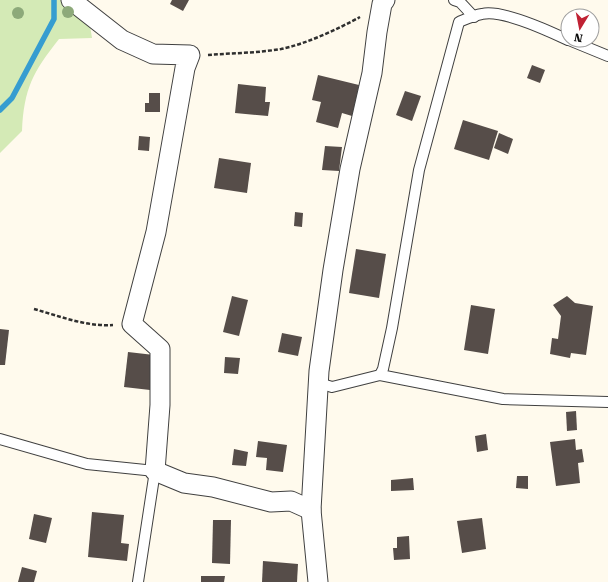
<svg xmlns="http://www.w3.org/2000/svg" width="608" height="582" font-family="'Roboto Serif',serif">
<rect width="100%" height="100%" fill="#fffaed"/>
<!-- green -->
<path fill="#d4eab6" d="M0 0H70L89 19 92 38 59 39C33 72 24 88 22 131L0 153Z"/>
<g fill="none" stroke-linecap="round" stroke-linejoin="round">
<!-- stream -->
<path stroke="#369dd0" stroke-width="5.5" d="M0 110 12 98 54 19V0"/>
</g>
<!-- building -->
<g fill="#564d49">
<path d="M172 0H189L183 11 170 4Z"/>
<path d="M532 65 545 70 540 83 527 78Z"/>
<path d="M318 75 359 85 352 116 342 113 338 128 316 122 321 102 312 100Z"/>
<path d="M238 84 266 87 265 102H270L268 116 235 113Z"/>
<path d="M405 91 421 96 412 121 396 115Z"/>
<path d="M149 93H160V112H145V103H149Z"/>
<path d="M463 120 498 131 489 160 454 149Z"/>
<path d="M499 133 513 139 508 154 494 148Z"/>
<path d="M139 136 150 137 149 151 138 150Z"/>
<path d="M325 146 342 147 339 171 322 170Z"/>
<path d="M219 158 251 163 247 193 214 188Z"/>
<path d="M295 212 303 213 302 227 294 226Z"/>
<path d="M356 249 386 254 379 298 349 293Z"/>
<path d="M232 296 248 300 239 336 223 332Z"/>
<path d="M567 296 575 303 593 306 586 355 571 353 570 358 550 354 552 338 558 339 561 316 553 305Z"/>
<path d="M471 305 495 309 488 354 464 350Z"/>
<path d="M0 329 9 330 5 365H0Z"/>
<path d="M282 333 302 337 298 356 278 352Z"/>
<path d="M128 352 154 355 150 390 124 387Z"/>
<path d="M225 357 240 358 238 374 224 373Z"/>
<path d="M576 411 577 430 567 431 566 412Z"/>
<path d="M486 434 488 450 477 452 475 436Z"/>
<path d="M575 439 576 450 582 449 584 462 578 463 580 483 556 486 550 442Z"/>
<path d="M258 441 287 445 283 472 266 470 267 458 256 457Z"/>
<path d="M234 449 248 452 246 466 232 465Z"/>
<path d="M517 476H528V489L516 488Z"/>
<path d="M413 478 414 490 391 491V480Z"/>
<path d="M92 512 124 515 121 543 129 544 127 561 88 557Z"/>
<path d="M34 514 52 518 46 543 29 539Z"/>
<path d="M482 518 486 549 462 553 457 521Z"/>
<path d="M213 520H231L230 564 212 563Z"/>
<path d="M409 536 410 559 394 560 393 548H397V537Z"/>
<path d="M263 561 298 564 297 582H262Z"/>
<path d="M22 567 37 571 34 582H18Z"/>
<path d="M201 576H225L224 582H201Z"/>
</g>
<g fill="none" stroke-linecap="round" stroke-linejoin="round">
<defs>
<g id="service">
<path d="M454 0 460 2 474 17"/>
<path d="M569 40 608 56"/>
<path d="M380 375 383 369 392 328 419 170 459 22C466 19 474 15 482 14 502 9 549 31 568 40"/>
<path d="M319 383 332 387 380 375 503 399 608 402"/>
<path d="M0 439 87 464 155 471 138 582"/>
</g>
<g id="minor">
<path d="M71 0 122 40 153 54 190 55 185 68 156 232 132 324 160 349V405L155 471 184 483 213 487 271 502 291 501 311 510"/>
<path d="M318 582 311 510 319 371 333 270 350 169 372 73 377 32 382 4 385 0"/>
</g>
</defs>
<!-- service casing -->
<use href="#service" stroke="#404040" stroke-width="12"/>
<!-- minor casing -->
<use href="#minor" stroke="#404040" stroke-width="21"/>
<!-- path -->
<g stroke="#2f2f2f" stroke-width="2.5" stroke-dasharray="4 2" stroke-linecap="butt">
<path d="M208 55C232 53 258 53 281 49 306 44 338 29 360 17"/>
<path d="M34 309C59 316 87 327 113 325"/>
</g>
<!-- service -->
<use href="#service" stroke="#fff" stroke-width="10"/>
<!-- minor -->
<use href="#minor" stroke="#fff" stroke-width="19"/>
</g>
<!-- trees -->
<g fill="#8da97a">
<circle cx="68" cy="12" r="6"/>
<circle cx="18" cy="13" r="6"/>
</g>
<!-- north arrow -->
<g transform="translate(580 28) rotate(190)"><circle r="19" fill="#ffffff" stroke="#9e9e9e"/>
<path d="M0-3L7 15L0 10L-7 15Z" fill="#c02234"/>
<text y="-6" font-size="11" font-weight="bold" text-anchor="middle" fill="#0d0d0d">N</text>
</g>
</svg>
